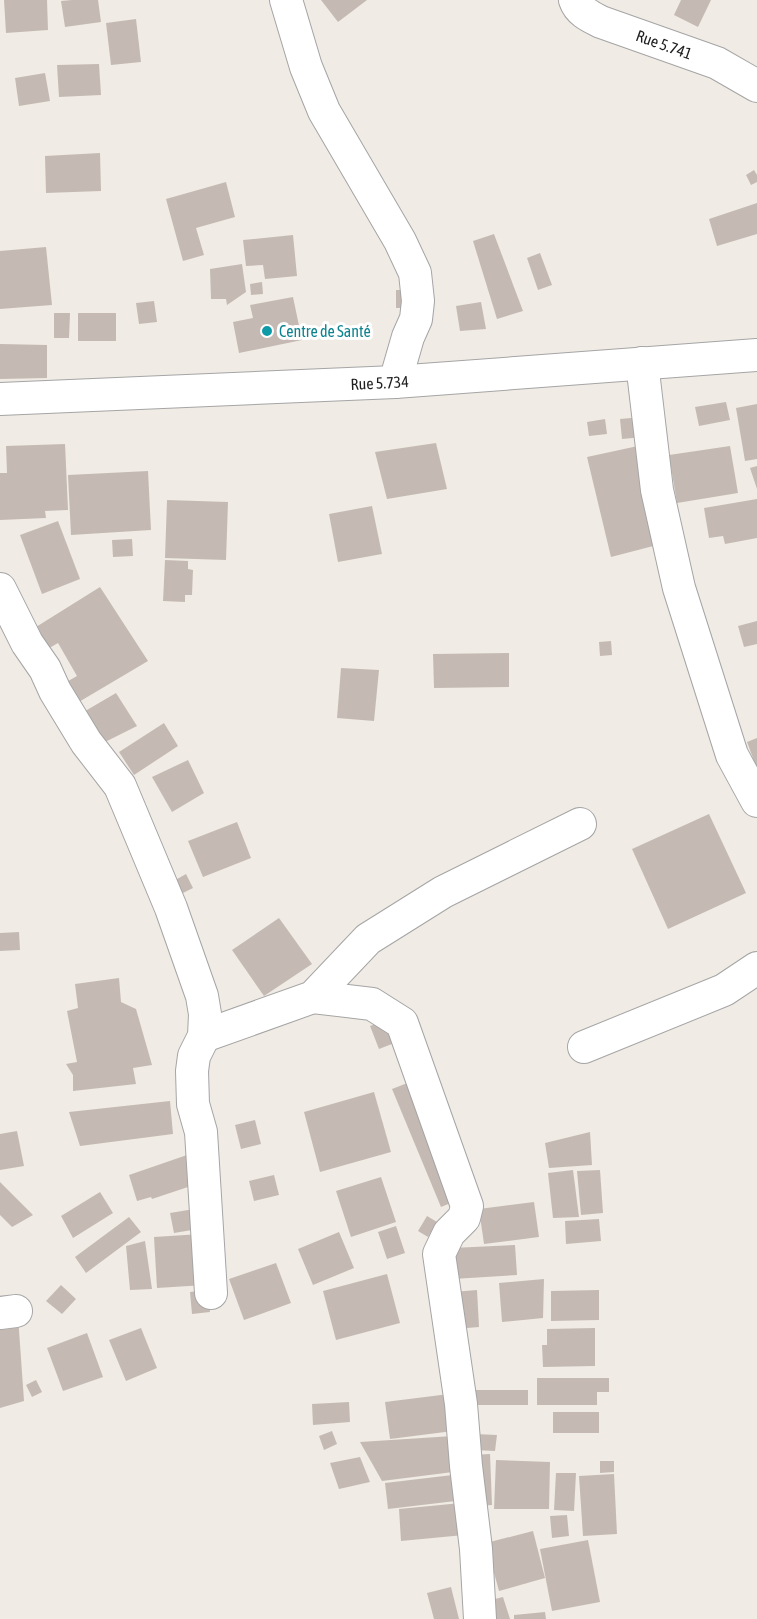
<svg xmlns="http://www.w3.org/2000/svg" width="757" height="1619" font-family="'Asap Condensed',sans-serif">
<rect width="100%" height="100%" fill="#f0ebe4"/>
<!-- building -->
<g fill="#c4bab3">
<path d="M4 0H47L48 30 6 33Z"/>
<path d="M72 0H98L101 22 65 27 61 1Z"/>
<path d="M321 0H367L338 22Z"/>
<path d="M681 0H711L698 27 674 15Z"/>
<path d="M136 19 141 62 111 65 106 23Z"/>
<path d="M99 64 101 95 59 97 57 65Z"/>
<path d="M45 73 50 101 19 106 15 78Z"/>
<path d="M100 153 101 191 46 193 45 156Z"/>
<path d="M754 170 757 175V182L751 185 746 175Z"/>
<path d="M226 182 235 217 196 228 204 255 183 261 166 199Z"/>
<path d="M757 203V234L717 246 709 219Z"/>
<path d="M494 234 523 311 497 319 473 241Z"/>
<path d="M293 235 297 276 265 279 263 265 246 266 243 240Z"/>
<path d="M46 247 52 305 0 309V251Z"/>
<path d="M540 253 552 285 538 290 527 258Z"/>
<path d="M242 264 246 292 227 305 226 299H211L210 269Z"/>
<path d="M262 282 263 294 251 295 250 284Z"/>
<rect x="396" y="290" width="15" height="18"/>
<path d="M293 297 302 340 239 353 233 322 253 318 250 305Z"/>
<path d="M154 301 157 322 139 324 136 303Z"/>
<path d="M481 302 486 329 460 331 456 306Z"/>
<path d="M54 313H70L69 338H54Z"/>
<rect x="78" y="313" width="38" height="28"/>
<path d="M0 344 47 345V378L0 379Z"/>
<path d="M726 402 730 420 699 426 695 407Z"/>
<path d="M757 404V459L745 461 736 408Z"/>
<path d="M642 417 644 437 622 439 620 419Z"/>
<path d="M605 419 607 434 589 436 587 422Z"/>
<path d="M436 443 447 489 387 499 375 452Z"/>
<path d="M65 444 68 510 45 511 46 518 0 520V473H7L6 446Z"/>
<path d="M638 446 661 544 611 557 587 457Z"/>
<path d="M730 446 738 493 677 503 669 455Z"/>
<path d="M757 466V489L750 468Z"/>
<path d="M148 471 151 530 71 535 68 475Z"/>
<path d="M757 499V538L725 544 723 536 709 538 704 508Z"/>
<path d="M167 500 228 502 226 560 165 558Z"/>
<path d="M372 506 382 554 338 562 329 514Z"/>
<path d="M58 521 80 579 42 594 20 535Z"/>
<path d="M132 539 133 556 113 557 112 540Z"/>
<path d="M165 560 188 561V569L193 570 192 595H185V602L163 601Z"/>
<path d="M100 587 148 661 67 709 56 688 77 676 58 643 39 654 28 632Z"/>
<path d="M757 621V644L744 647 738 626Z"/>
<path d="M611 641 612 655 600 656 599 642Z"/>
<path d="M509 653V687L434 688 433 654Z"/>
<path d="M341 668 379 670 374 721 337 718Z"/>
<path d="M116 693 137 726 93 748 75 717Z"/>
<path d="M164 723 178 746 134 775 119 752Z"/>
<path d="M757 738V769L747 742Z"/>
<path d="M188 760 204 793 172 812 152 777Z"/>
<path d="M709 814 746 893 668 929 632 849Z"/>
<path d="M237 822 251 858 203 877 188 841Z"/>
<path d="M186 874 193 888 177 896 170 883Z"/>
<path d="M279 918 312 964 264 996 232 950Z"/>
<path d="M19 932 20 950 0 951V933Z"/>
<path d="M119 978 121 1002 136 1009 152 1065 133 1068 136 1084 73 1091V1075L66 1064 77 1062 67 1011 78 1008 75 984Z"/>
<path d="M389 1019 397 1042 379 1049 370 1026Z"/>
<path d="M410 1082 458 1200 441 1207 392 1089Z"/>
<path d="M374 1092 391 1152 320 1172 304 1112Z"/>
<path d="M170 1101 173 1134 80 1146 69 1112Z"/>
<path d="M255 1120 261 1144 241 1149 235 1125Z"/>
<path d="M17 1131 24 1166 0 1170V1134Z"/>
<path d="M590 1132 592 1165 549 1168 545 1143Z"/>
<path d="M187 1155 197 1184 152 1199 151 1197 137 1201 129 1175Z"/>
<path d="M573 1170 579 1217 553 1218 548 1173Z"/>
<path d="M600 1170 603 1213 581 1215 577 1171Z"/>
<path d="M274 1175 279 1195 254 1201 249 1181Z"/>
<path d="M381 1177 396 1222 351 1237 336 1191Z"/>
<path d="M0 1182 33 1215 12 1227 0 1215Z"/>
<path d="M100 1192 113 1213 73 1238 61 1216Z"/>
<path d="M534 1202 539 1237 484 1244 479 1209Z"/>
<path d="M200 1208 204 1228 174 1233 170 1213Z"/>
<path d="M427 1216 437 1222 428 1237 418 1231Z"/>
<path d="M129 1217 141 1232 86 1273 75 1257Z"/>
<path d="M599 1219 601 1241 566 1244 565 1221Z"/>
<path d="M396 1226 405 1253 387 1259 378 1232Z"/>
<path d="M339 1232 354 1268 313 1285 298 1249Z"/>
<path d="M201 1234 205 1285 157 1288 154 1237Z"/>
<path d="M145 1241 152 1289 130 1290 126 1246Z"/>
<path d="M515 1245 517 1275 453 1279 452 1248Z"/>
<path d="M276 1263 291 1303 244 1320 229 1279Z"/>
<path d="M387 1274 400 1323 336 1340 323 1291Z"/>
<path d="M544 1279 543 1318 502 1322 499 1283Z"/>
<path d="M61 1285 76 1299 62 1314 46 1301Z"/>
<path d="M208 1290 210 1312 192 1314 190 1292Z"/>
<path d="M477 1290 479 1327 455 1329 453 1292Z"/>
<path d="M599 1290V1320L551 1321V1291Z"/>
<path d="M18 1316 24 1401 0 1408V1318Z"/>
<path d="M141 1328 157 1368 126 1381 109 1340Z"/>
<path d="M595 1328V1366L543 1367 542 1345H547V1329Z"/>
<path d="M87 1333 103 1377 63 1391 47 1348Z"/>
<path d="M537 1378H609V1392H597V1405H537Z"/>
<path d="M36 1380 42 1392 32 1397 26 1385Z"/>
<rect x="474" y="1390" width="54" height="15"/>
<path d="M449 1394 453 1431 390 1439 385 1402Z"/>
<path d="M349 1402 350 1422 313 1425 312 1404Z"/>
<rect x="553" y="1412" width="46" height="21"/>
<path d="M332 1431 337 1444 324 1450 319 1436Z"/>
<path d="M475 1434 497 1435 495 1451 474 1450Z"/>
<path d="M453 1436 461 1471 382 1481 360 1442Z"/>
<path d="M490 1454 492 1505 474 1506 472 1455Z"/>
<path d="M360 1457 370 1482 339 1489 330 1463Z"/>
<path d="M496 1460 550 1462 549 1509H494Z"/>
<path d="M600 1461H614V1472L600 1473Z"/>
<path d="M556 1473H576L574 1511 554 1510Z"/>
<path d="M461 1474 464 1500 388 1509 385 1483Z"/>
<path d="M614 1474 617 1534 583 1536 579 1476Z"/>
<path d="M461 1503 464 1535 401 1541 399 1509Z"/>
<path d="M567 1515 569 1536 552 1538 550 1516Z"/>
<path d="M533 1531 545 1578 499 1591 486 1543Z"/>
<path d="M588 1540 600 1602 552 1611 540 1549Z"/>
<path d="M451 1587 459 1619H434L427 1593Z"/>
<path d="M503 1597 510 1619H491L487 1601Z"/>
<path d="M545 1612 546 1619H514V1615Z"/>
</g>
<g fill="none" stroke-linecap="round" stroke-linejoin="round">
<defs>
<g id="minor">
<path d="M286 0 306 67 324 111 400 241 415 273 418 301 416 319 408 337 395 382"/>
<path id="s1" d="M575 0C579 12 591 17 601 22L717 63 757 86"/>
<path d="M642 363 657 490 679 588 732 755 757 801"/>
<path id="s2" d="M0 399 395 382 757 355"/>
<path d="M0 589 27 643 45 669 55 691 86 742 120 786 171 908 202 996 205 1014 204 1036 194 1056 192 1071 193 1104 201 1132 211 1293"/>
<path d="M313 997 372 1004 402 1023 467 1206 464 1218 449 1233 439 1254 461 1404 466 1466 476 1549 480 1619"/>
<path d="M204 1036 313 997 368 939 443 892 580 824"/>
<path d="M584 1047 724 990 757 968"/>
<path d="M0 1313 16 1311"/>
</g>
</defs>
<!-- minor casing -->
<use href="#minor" stroke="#a5a5a5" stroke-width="34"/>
<!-- minor -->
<use href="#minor" stroke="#fff" stroke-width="32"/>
</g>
<!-- markers -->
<circle fill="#0f9aa8" stroke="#fff" stroke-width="2" cx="267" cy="331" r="6"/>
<g text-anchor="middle" stroke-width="6" stroke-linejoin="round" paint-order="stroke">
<!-- street labels -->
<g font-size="16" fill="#1e1e1e" stroke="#fff">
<text dy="6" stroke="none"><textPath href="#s1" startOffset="102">Rue 5.741</textPath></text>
<text dy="6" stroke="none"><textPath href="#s2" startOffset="380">Rue 5.734</textPath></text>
</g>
<!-- culture labels -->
<g font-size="16" fill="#0d838f" stroke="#fff" text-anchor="start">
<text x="279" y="337">Centre de Santé</text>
</g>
</g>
</svg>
